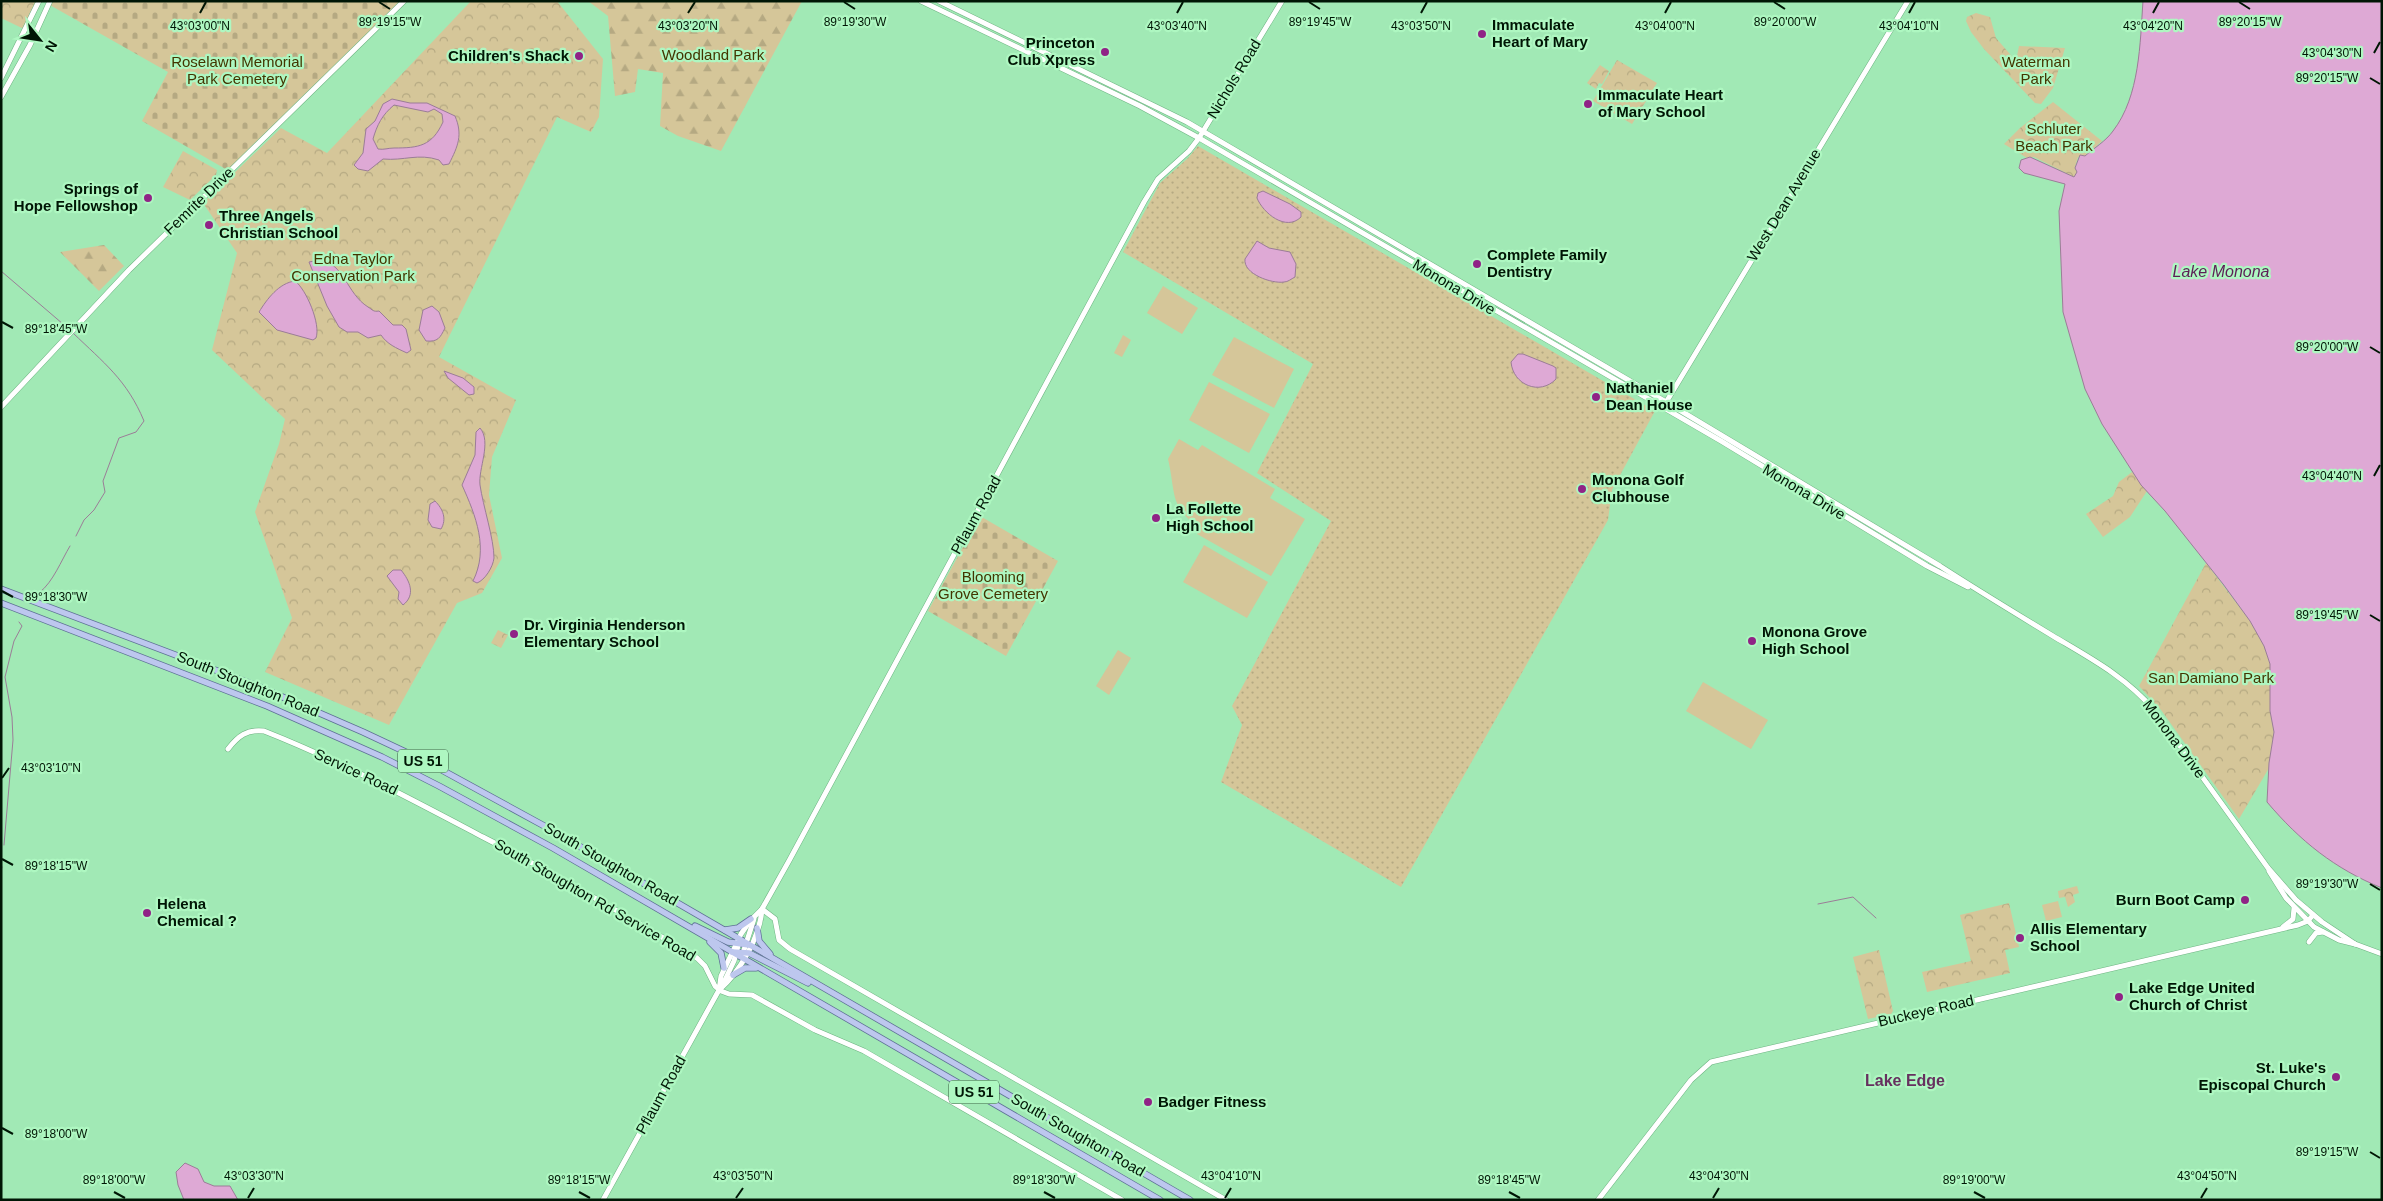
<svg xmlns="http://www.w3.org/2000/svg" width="2383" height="1201" font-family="Arial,sans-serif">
<defs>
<pattern id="grass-dots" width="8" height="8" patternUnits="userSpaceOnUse" patternTransform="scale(1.25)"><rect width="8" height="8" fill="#d5c699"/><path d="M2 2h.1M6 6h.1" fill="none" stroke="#b5a982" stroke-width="1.8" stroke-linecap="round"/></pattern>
<pattern id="forest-firs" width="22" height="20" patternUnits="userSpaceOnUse" patternTransform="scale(1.25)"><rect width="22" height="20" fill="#d5c699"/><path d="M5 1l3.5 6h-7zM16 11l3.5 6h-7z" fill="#b5a982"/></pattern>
<pattern id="cemetery-stones" width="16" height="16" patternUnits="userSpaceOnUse" patternTransform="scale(1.25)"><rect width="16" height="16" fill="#d5c699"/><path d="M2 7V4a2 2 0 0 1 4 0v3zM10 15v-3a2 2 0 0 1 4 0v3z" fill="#b5a982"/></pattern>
<pattern id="park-crowns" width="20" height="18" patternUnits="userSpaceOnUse" patternTransform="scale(1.25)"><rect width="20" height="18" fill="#d5c699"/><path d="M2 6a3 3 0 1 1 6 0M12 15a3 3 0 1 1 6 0" fill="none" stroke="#b5a982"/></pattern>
</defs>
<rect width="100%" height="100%" fill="#a1e9b5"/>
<!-- grass -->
<path fill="url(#grass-dots)" d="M1198 146 1655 411 1612 490 1608 520 1401 887 1221 782 1242 725 1232 706 1331 521 1257 473 1313 364 1123 252 1160 183 1188 158Z"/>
<!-- forest -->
<g fill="url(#forest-firs)">
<path d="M588 1H802L721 151 678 136 660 126 663 73 638 69 635 92 615 96 608 16Z"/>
<path d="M104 245 124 266 99 291 60 252Z"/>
</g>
<!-- cemetery -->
<g fill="url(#cemetery-stones)">
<path d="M50 1H404L229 171 142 121 168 72 48 4Z"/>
<path d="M980 516 1058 561 1006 656 928 611Z"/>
</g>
<!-- park -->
<g fill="url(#park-crowns)">
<path d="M1 1H39L26 30 1 18Z"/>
<path d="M471 1H557L603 59 599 117 591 132 557 117 439 357 516 400 492 457 489 495 502 558 482 593 457 603 389 725 265 672 292 618 255 512 279 444 285 419 212 350 237 253 203 203 281 128 327 153Z"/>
<path d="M1976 13 1990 17 1996 38 2016 61 2019 46 2065 48 2053 88 2041 104 2035 103 1984 49 1971 32 1966 21 1967 17Z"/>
<path d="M1617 60 1657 83 1632 124 1593 101Z"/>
<path d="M1600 65 1609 71 1602 84 1599 83 1596 89 1587 83Z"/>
<path d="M2053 102 2102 141 2085 156 2078 157 2075 167 2077 172 2074 177 2034 157 2027 158 2004 144 2020 128Z"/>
<path d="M183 151 217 170 216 175 190 200 163 187Z"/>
<path d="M2132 472 2147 491 2130 517 2103 537 2086 514 2113 496 2119 482Z"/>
<path d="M2206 563 2250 621 2264 646 2270 664V711L2274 732 2269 768 2239 819 2161 710 2139 686Z"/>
<path d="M498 630 508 635 501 648 491 643Z"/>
<path d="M2077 886 2079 893 2073 895 2075 902 2068 907 2065 897 2059 898 2058 891Z"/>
<path d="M2009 903 2019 947 2005 950 2010 973 1927 992 1922 972 1971 961 1960 915Z"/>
<path d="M1879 950 1893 1011 1891 1014 1868 1019 1853 957Z"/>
</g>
<!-- pitch -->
<g fill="#d5c699">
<path d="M1163 286 1198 308 1182 334 1147 313Z"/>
<path d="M1123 335 1131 340 1122 357 1114 353Z"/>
<path d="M1234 337 1294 369 1274 408 1212 375Z"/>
<path d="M1209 382 1270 414 1249 453 1189 420Z"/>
<path d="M1179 439 1198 450 1202 445 1275 489 1270 498 1305 519 1271 576 1197 534 1200 528C1169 507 1176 493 1168 459Z"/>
<path d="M1204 545 1268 582 1247 618 1183 582Z"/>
<path d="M1118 650 1131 658 1109 695 1096 686Z"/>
<path d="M1703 682 1768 720 1751 749 1686 711Z"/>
<path d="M2058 901 2062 917 2046 921 2042 905Z"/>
</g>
<!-- water -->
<g fill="#dea9d5" stroke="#9b7d97" fill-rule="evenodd">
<path d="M2143 1H2382V888C2335 869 2300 841 2267 802L2269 763 2274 732 2270 711V664L2264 646 2250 621 2223 584 2165 511 2141 485 2102 424 2085 389 2063 312 2059 211 2065 184 2024 173 2019 168 2021 160 2030 157 2074 177 2077 172 2075 168 2080 155 2085 156C2094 148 2106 141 2113 131 2140 96 2140 43 2143 1Z"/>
<path d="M392 99 410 103H427L455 116C463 135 458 146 449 164L443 165 439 160C418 153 404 161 383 159L368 171 358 169 354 165 363 153 366 129 375 121 383 104ZM394 105 428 112 434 109 442 114 443 122C432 146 419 148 394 148 388 148 384 150 378 149L373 139C377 125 382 115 394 105Z"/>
<path d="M1263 191 1290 204 1301 212V217C1286 232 1263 213 1257 198L1258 193Z"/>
<path d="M1257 241 1269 248 1290 252 1296 264 1295 277C1291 279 1288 282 1284 282 1272 284 1243 274 1245 259Z"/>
<path d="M320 260C345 264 346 293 368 307 373 310 373 312 379 311L393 325H402L406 329 411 350 407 353C396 348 387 344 381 335L368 338 358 332H347L339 327 327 306 309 262Z"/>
<path d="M295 281C306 289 321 324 316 338L313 340 277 330 259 312C267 299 279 283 295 281Z"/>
<path d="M432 306 439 312 445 328C440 338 438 342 426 341L419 330 423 310Z"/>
<path d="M1518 354H1523L1553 366 1556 368V379C1540 396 1513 385 1511 362Z"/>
<path d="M444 371 463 378 474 387V394L469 395 448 378Z"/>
<path d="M480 428C492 442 478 469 480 485 483 506 494 539 494 558 493 567 485 580 477 583L473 581C489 549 476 516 462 485L475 455 476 432Z"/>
<path d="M435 501C443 509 447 519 441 529L432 527 428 520 430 504Z"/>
<path d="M393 570H401C410 581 416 595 403 605L398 599 399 592 387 576Z"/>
<path d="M185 1163 198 1169 204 1182 214 1186H230L238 1200H184L178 1185 176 1172Z"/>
</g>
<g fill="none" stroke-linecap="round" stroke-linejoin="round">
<!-- stream -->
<g stroke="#9b7d97" stroke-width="1">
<path d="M1 271 70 330"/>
<path d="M73 333C104 363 127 380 144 421L136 432 119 438 103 481 105 492 94 510 84 520 76 536"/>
<path d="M40 592C53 582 61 561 70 546"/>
<path d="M4 845 13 740 12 717 5 677 14 641 22 626 19 622"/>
<path d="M1 871 2 867"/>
<path d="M1818 904 1853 897 1876 918"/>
</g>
<defs>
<g id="secondary">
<path d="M921 1 1140 106 1199 138 1721 441 1927 566 1968 587"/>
<path d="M939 1 1187 122 1666 402 1940 566C1977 590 2015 613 2053 636 2090 658 2126 677 2154 710L2268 868 2296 900 2322 922 2355 944"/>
<path d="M1 78 39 1"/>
<path d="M1 97 30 45 50 1"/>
<path d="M1665 404 1908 1"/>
<path d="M1 407 129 270 404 1"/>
<path d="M228 749C238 736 247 729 264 731 340 761 411 799 483 837 555 874 627 916 697 958L705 966 715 986 721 991 729 994 752 995 815 1030 864 1051 1122 1200"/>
<path d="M2269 871 2286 898 2314 927 2339 940 2355 944 2382 954"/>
<path d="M762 909 775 919 779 940 790 949 1226 1200"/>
<path d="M2283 927 2293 919 2294 908"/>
<path d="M2309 942 2316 933 2323 932"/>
<path d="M742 956 754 919"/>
<path d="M724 982 734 961 739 942"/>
<path d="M719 990 721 976 741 934 750 921 762 909 790 859 1144 202 1158 179 1189 151 1199 138 1282 1"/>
<path d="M603 1200 719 990C740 972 760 937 762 909"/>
<path d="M1598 1200 1691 1080 1711 1062 2298 925 2308 921 2313 915"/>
</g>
<g id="primary">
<path d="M1 589 255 685 363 732 429 763 548 828 1190 1200"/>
<path d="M1 603 267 706 382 757 439 786 553 848 1160 1200"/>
<path d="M695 926 728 942 749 945"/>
<path d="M757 928 759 941 770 954"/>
<path d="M725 930 738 928 751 919"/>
<path d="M710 942 721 953 724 968"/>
<path d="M732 952 749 953 808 983"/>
<path d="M733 975 745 968H756"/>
</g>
</defs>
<!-- secondary casing -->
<use href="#secondary" stroke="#6db381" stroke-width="6"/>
<!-- primary casing -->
<use href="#primary" stroke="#5e7195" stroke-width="7"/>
<!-- secondary -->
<use href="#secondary" stroke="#fff" stroke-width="5"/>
<!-- primary -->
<use href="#primary" stroke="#bdc7ee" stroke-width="5.5"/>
</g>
<!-- ticks -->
<path fill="none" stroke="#001605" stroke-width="2" d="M379 2 390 9M844 2 855 9M1309 2 1320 9M1774 2 1785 9M2239 2 2250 9M200 13 206 2M688 13 695 2M1177 13 1183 2M1421 13 1427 2M1665 13 1671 2M1909 13 1915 2M2153 13 2159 2M2374 53 2380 42M2370 78 2380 84M2 322 13 328M2370 347 2380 353M2374 476 2380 465M2 591 13 597M2370 615 2380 621M2 778 9 768M2 859 13 865M2370 884 2380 890M2 1128 13 1134M2370 1152 2380 1158M114 1192 125 1198M579 1192 590 1198M1044 1192 1055 1198M1509 1192 1520 1198M1974 1192 1985 1198M248 1198 254 1188M736 1198 743 1188M1225 1198 1231 1188M1713 1198 1719 1188M2201 1198 2207 1188"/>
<!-- markers -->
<g fill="#902386" stroke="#aef7c1" stroke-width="2">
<circle cx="1482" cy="34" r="5"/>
<circle cx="1105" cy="52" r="5"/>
<circle cx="579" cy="56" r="5"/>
<circle cx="1588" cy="104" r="5"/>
<circle cx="148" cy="198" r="5"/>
<circle cx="209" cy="225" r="5"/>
<circle cx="1477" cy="264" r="5"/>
<circle cx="1596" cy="397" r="5"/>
<circle cx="1582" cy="489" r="5"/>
<circle cx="1156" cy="518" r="5"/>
<circle cx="514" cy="634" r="5"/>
<circle cx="1752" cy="641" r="5"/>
<circle cx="2245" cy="900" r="5"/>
<circle cx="147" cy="913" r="5"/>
<circle cx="2020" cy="938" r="5"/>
<circle cx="2119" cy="997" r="5"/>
<circle cx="2336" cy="1077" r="5"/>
<circle cx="1148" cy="1102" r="5"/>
</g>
<g text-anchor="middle" stroke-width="4.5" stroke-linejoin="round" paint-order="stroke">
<!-- shield labels -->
<g fill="#aef7c1" stroke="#345a3d" stroke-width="1">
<rect x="398" y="749.5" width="50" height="23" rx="4"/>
<rect x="949" y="1080.5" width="50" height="23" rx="4"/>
</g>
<g font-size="14" font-weight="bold" fill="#001605">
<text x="423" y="766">US 51</text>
<text x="974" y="1097">US 51</text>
</g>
<!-- poi labels -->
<g font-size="15" font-weight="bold" fill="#001605" stroke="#aef7c1" text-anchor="start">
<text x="1492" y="30">Immaculate<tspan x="1492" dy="17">Heart of Mary</tspan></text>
<text x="1095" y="48" text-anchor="end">Princeton<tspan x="1095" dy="17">Club Xpress</tspan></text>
<text x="569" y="61" text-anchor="end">Children's Shack</text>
<text x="1598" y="100">Immaculate Heart<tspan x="1598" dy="17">of Mary School</tspan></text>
<text x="138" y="194" text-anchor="end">Springs of<tspan x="138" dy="17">Hope Fellowshop</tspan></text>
<text x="219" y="221">Three Angels<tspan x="219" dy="17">Christian School</tspan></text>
<text x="1487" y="260">Complete Family<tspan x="1487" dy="17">Dentistry</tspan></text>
<text x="1606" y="393">Nathaniel<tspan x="1606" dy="17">Dean House</tspan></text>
<text x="1592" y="485">Monona Golf<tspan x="1592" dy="17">Clubhouse</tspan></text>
<text x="1166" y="514">La Follette<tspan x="1166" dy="17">High School</tspan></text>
<text x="524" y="630">Dr. Virginia Henderson<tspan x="524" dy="17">Elementary School</tspan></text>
<text x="1762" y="637">Monona Grove<tspan x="1762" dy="17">High School</tspan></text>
<text x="2235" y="905" text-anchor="end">Burn Boot Camp</text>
<text x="157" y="909">Helena<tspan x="157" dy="17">Chemical ?</tspan></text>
<text x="2030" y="934">Allis Elementary<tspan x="2030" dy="17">School</tspan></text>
<text x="2129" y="993">Lake Edge United<tspan x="2129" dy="17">Church of Christ</tspan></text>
<text x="2326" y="1073" text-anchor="end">St. Luke's<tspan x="2326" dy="17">Episcopal Church</tspan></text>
<text x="1158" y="1107">Badger Fitness</text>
</g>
<!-- park labels -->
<g font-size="15" fill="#433500" stroke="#aef7c1">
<text x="713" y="60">Woodland Park</text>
<text x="237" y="67">Roselawn Memorial<tspan x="237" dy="17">Park Cemetery</tspan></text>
<text x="2036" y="67">Waterman<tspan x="2036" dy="17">Park</tspan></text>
<text x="2054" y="134">Schluter<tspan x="2054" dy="17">Beach Park</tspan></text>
<text x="353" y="264">Edna Taylor<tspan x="353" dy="17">Conservation Park</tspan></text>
<text x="993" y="582">Blooming<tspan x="993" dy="17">Grove Cemetery</tspan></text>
<text x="2211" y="683">San Damiano Park</text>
</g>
<!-- street labels -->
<g font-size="15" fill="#001605" stroke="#aef7c1">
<text transform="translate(1234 79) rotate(-59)" y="5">Nichols Road</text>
<text transform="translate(199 201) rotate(-44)" y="5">Femrite Drive</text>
<text transform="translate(1784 205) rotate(-59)" y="5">West Dean Avenue</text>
<text transform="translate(1454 287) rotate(31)" y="5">Monona Drive</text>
<text transform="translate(1804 492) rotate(31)" y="5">Monona Drive</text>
<text transform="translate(976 515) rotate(-61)" y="5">Pflaum Road</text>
<text transform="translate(248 684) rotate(22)" y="5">South Stoughton Road</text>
<text transform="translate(2174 739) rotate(53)" y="5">Monona Drive</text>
<text transform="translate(356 772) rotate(25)" y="5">Service Road</text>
<text transform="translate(611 864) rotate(30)" y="5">South Stoughton Road</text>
<text transform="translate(595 900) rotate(30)" y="5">South Stoughton Rd Service Road</text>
<text transform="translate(1926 1011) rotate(-13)" y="5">Buckeye Road</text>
<text transform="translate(661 1095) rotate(-61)" y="5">Pflaum Road</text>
<text transform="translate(1078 1135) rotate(30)" y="5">South Stoughton Road</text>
</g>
<!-- water labels -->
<g font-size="16" font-style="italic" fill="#5c1f56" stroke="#aef7c1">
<text x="2221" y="277">Lake Monona</text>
</g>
<!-- neighbourhood labels -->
<g font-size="16" font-weight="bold" fill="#66305f" stroke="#aef7c1">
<text x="1905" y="1086">Lake Edge</text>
</g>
</g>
<g font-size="12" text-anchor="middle" fill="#001605" stroke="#aef7c1" stroke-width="4.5" stroke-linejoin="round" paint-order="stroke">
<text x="390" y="26">89°19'15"W</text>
<text x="855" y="26">89°19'30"W</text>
<text x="1320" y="26">89°19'45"W</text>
<text x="1785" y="26">89°20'00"W</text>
<text x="2250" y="26">89°20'15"W</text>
<text x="200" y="30">43°03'00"N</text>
<text x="688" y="30">43°03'20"N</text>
<text x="1177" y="30">43°03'40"N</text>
<text x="1421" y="30">43°03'50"N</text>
<text x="1665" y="30">43°04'00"N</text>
<text x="1909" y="30">43°04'10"N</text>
<text x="2153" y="30">43°04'20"N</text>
<text x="2332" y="57">43°04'30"N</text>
<text x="2327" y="82">89°20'15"W</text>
<text x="56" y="333">89°18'45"W</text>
<text x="2327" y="351">89°20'00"W</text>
<text x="2332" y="480">43°04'40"N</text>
<text x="56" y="601">89°18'30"W</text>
<text x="2327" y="619">89°19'45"W</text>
<text x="51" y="772">43°03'10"N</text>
<text x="56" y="870">89°18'15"W</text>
<text x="2327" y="888">89°19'30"W</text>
<text x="56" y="1138">89°18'00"W</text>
<text x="2327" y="1156">89°19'15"W</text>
<text x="254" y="1180">43°03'30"N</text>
<text x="743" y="1180">43°03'50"N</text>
<text x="1231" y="1180">43°04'10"N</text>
<text x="1719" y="1180">43°04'30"N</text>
<text x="2207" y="1180">43°04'50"N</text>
<text x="114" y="1184">89°18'00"W</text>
<text x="579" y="1184">89°18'15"W</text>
<text x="1044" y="1184">89°18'30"W</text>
<text x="1509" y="1184">89°18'45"W</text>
<text x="1974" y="1184">89°19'00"W</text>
</g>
<!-- border -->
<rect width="2383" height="1201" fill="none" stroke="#001605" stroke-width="5"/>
<!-- north arrow -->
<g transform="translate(40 40) rotate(120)" stroke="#aef7c1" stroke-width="4" paint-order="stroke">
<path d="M0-4L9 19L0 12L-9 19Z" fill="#001605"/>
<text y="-8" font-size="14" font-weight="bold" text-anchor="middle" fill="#001605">N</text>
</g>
</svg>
